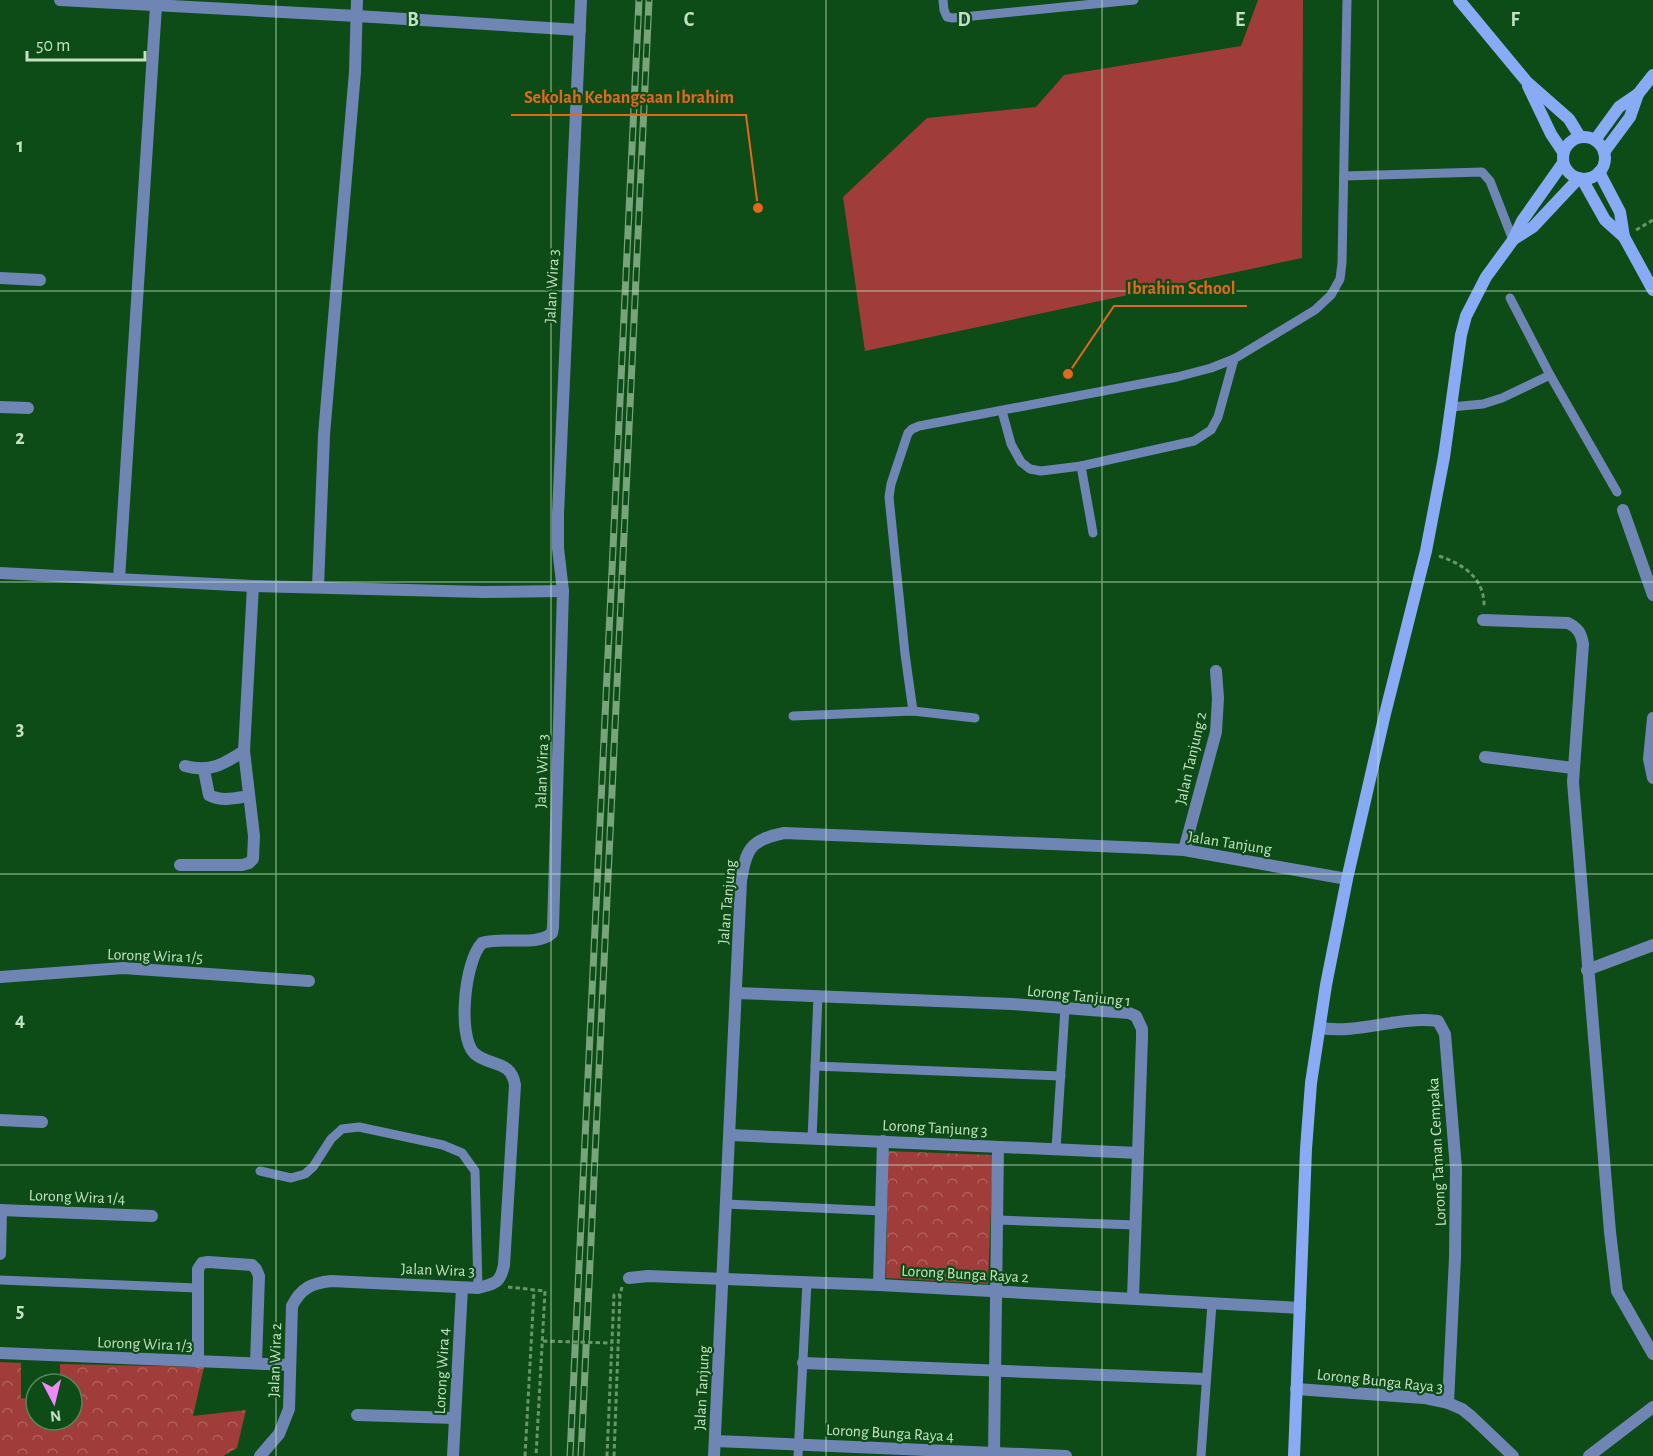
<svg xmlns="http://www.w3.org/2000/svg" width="1653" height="1456" font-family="'Alegreya Sans',sans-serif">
<defs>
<pattern id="park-crowns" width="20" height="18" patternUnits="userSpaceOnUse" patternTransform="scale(1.5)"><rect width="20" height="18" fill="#a03c39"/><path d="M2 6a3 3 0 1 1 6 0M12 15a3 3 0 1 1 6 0" fill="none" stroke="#af615d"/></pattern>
</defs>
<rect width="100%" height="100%" fill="#0d4c16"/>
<!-- park -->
<g fill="url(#park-crowns)">
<path d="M888 1151 993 1155 988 1284 886 1278Z"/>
<path d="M0 1362 21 1363V1398L36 1400V1420H72V1384H60V1364L204 1367 193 1416 246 1410 237 1448 223 1456H0Z"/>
</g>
<!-- garden -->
<path fill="#a03c39" d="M1258 0H1303L1302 258 865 351 843 197 927 118 1036 107 1064 75 1241 46Z"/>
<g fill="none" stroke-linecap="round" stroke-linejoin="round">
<!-- path -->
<g stroke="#67966b" stroke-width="3" stroke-dasharray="4.5 3" stroke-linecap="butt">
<path d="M1636 230 1653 220"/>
<path d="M1439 556C1463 564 1485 578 1484 607"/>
<path d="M508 1287 545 1291 536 1456"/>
<path d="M525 1456 534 1291"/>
<path d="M607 1456 614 1295H620"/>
<path d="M614 1456 620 1295 622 1287"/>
</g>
<!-- lane -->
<g stroke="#6f85b4" stroke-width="9">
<path d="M943 0 944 10 947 17 953 18 1134 0"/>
<path d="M1344 176 1482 172 1490 181 1513 240"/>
<path d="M1510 298 1550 375"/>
<path d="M1451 407 1483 404 1502 398 1550 375 1617 492"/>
<path d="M1002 411 1011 444 1021 462 1030 469 1041 471 1081 466 1194 441 1211 430 1218 417 1234 359"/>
<path d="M1081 466 1093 533"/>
<path d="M913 711 905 654 889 497 891 484 908 433 912 429 919 426 1177 377 1211 368 1234 359 1315 310 1331 295 1340 279 1342 263 1347 0"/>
<path d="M793 716 913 711 975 718"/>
<path d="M815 1066 1061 1076"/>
<path d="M812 1139 818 996"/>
<path d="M1056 1149 1065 1008"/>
<path d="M260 1171 291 1178 305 1174 313 1167 331 1139 342 1129 359 1127 443 1145 462 1153 475 1171 478 1288"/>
<path d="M726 1204 882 1211"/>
<path d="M998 1220 1136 1225"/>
<path d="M0 1280 197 1288"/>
<path d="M798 1456 807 1282"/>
<path d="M1201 1456 1212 1303"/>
</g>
<!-- street -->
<g stroke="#6f85b4" stroke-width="12">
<path d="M60 0 357 16 580 30"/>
<path d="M0 278 40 280"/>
<path d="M0 407 28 408"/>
<path d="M1623 510 1653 595"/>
<path d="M0 573 253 586 483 592 563 591"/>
<path d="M119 579 156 6"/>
<path d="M318 587 324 435 355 72 357 0"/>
<path d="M1483 620 1568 623C1578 628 1581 633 1583 644L1573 782 1610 1232 1617 1291 1653 1354"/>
<path d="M1653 718 1649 759 1653 778"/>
<path d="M1485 757 1573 768"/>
<path d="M185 766C210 773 224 764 244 751"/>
<path d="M204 770 209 795C221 802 236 798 249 796"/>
<path d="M1184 850 1216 732 1218 698 1216 671"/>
<path d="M180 865H242L249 863 253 859 254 836 244 751 253 586"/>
<path d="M1587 970 1653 945"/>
<path d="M0 977 123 968 309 981"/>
<path d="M736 993 1012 1004 1129 1013 1136 1016 1142 1029V1037L1133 1298"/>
<path d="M1320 1028C1360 1034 1398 1016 1438 1021L1445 1034 1456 1169 1455 1257 1448 1403"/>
<path d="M0 1120 42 1122"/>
<path d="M730 1135 1138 1153"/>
<path d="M0 1210 152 1216"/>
<path d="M0 1254 1 1210"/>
<path d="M629 1278 648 1276 879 1285 1300 1308"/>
<path d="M879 1285 883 1141"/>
<path d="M0 1353 290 1365"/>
<path d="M198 1362V1269L202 1263 208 1262 252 1265 256 1269 259 1276 256 1363"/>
<path d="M803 1363 1205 1379"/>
<path d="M1296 1389 1424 1398 1448 1403 1462 1409 1472 1417 1513 1456"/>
<path d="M357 1415 455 1418"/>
<path d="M715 1441 1066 1456"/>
<path d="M994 1453 998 1147"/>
<path d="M260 1456 279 1434 289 1409 292 1306C301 1288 312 1283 331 1281L478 1288C495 1283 500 1284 504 1265L515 1085C511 1059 489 1067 474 1053 457 1035 465 960 482 943 502 936 537 947 552 933L553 927 563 591 558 548V514L581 0"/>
<path d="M453 1456 462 1288"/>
<path d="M714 1456 741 881C746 849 750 840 784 833L1146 848 1184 850 1347 879"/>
<path d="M1589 1456 1653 1407"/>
</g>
<!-- secondary -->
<g stroke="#89abf6" stroke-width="12">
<path d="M1459 0 1527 82 1569 119 1580 137"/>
<path d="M1528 86 1551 134 1563 152"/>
<circle cx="1584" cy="158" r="21"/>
<path d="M1595 140 1619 107 1638 94 1653 75"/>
<path d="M1604 152 1630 117 1638 94"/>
<path d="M1599 172 1620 212 1624 237 1653 290"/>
<path d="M1582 179 1605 220 1624 237"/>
<path d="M1514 239 1533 227 1579 178"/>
<path d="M1294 1456 1306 1149 1311 1083 1326 985 1347 879 1384 718 1426 551 1444 457 1461 335 1466 316 1486 277 1513 240 1522 221 1563 163"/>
</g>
<defs>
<g id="rail">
<path d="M570 1456 639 0"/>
<path d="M581 1456 649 0"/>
</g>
</defs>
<!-- rail casing -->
<use href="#rail" stroke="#78a47b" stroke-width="7"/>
<!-- rail -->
<use href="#rail" stroke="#0d4c16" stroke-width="4.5" stroke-dasharray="14" stroke-linecap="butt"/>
<!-- path-bridge -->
<path stroke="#67966b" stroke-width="3" stroke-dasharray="4.5 3" stroke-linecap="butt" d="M543 1341 611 1343"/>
</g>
<!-- grid -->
<path fill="none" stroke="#c4e2c3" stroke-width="1.5" stroke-opacity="0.55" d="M276 0V1456M551 0V1456M826 0V1456M1102 0V1456M1378 0V1456M0 291H1653M0 582H1653M0 874H1653M0 1165H1653"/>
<g text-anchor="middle" stroke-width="4.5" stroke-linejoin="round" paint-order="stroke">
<!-- street labels -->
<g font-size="16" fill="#c4e2c3" stroke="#0d4c16">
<text transform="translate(551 286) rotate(-87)" y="6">Jalan Wira 3</text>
<text transform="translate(1190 758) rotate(-77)" y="6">Jalan Tanjung 2</text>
<text transform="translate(541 771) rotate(-88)" y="6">Jalan Wira 3</text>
<text transform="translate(1230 842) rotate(9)" y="6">Jalan Tanjung</text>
<text transform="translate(726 902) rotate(-85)" y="6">Jalan Tanjung</text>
<text transform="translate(155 955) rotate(2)" y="6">Lorong Wira 1/5</text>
<text transform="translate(1079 995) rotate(6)" y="6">Lorong Tanjung 1</text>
<text transform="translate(935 1127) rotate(3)" y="6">Lorong Tanjung 3</text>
<text transform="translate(1436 1152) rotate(-93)" y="6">Lorong Taman Cempaka</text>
<text transform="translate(77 1196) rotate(2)" y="6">Lorong Wira 1/4</text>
<text transform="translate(438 1269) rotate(2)" y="6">Jalan Wira 3</text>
<text transform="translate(965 1273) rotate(3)" y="6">Lorong Bunga Raya 2</text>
<text transform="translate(145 1343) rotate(2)" y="6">Lorong Wira 1/3</text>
<text transform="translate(274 1360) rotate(-88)" y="6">Jalan Wira 2</text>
<text transform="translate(441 1371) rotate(-87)" y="6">Lorong Wira 4</text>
<text transform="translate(1380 1380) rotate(6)" y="6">Lorong Bunga Raya 3</text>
<text transform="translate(701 1388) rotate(-87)" y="6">Jalan Tanjung</text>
<text transform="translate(890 1432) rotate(3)" y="6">Lorong Bunga Raya 4</text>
</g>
</g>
<g font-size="20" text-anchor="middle" font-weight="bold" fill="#c4e2c3" stroke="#0d4c16" stroke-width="4.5" stroke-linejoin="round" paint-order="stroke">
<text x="413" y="26">B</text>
<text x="689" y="26">C</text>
<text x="964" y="26">D</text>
<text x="1240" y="26">E</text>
<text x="1515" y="26">F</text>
<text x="20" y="152">1</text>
<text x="20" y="444">2</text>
<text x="20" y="735">3</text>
<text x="20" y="1026">4</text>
<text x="20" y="1317">5</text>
</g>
<!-- callouts -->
<path fill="none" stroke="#e4671e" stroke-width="2" d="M758 208L746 115H511M1068 374L1114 306H1247"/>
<g fill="#e4671e" stroke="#0d4c16" stroke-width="2">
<circle cx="758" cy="208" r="6"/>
<circle cx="1068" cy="374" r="6"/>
</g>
<g font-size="18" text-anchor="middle" font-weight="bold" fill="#e4671e" stroke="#0d4c16" stroke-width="4.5" stroke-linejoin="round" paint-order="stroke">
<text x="629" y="103">Sekolah Kebangsaan Ibrahim</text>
<text x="1181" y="294">Ibrahim School</text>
</g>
<!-- north arrow -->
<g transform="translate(54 1402) rotate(173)"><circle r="28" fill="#0d4c16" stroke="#56885b" stroke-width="1.5"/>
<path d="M0-4.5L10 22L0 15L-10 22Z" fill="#f08bf6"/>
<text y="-9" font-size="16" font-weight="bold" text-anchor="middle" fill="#c4e2c3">N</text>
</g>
<!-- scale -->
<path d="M27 51v9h118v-9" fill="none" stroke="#c4e2c3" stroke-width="3"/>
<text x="36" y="51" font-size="18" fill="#c4e2c3" stroke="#0d4c16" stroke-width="4.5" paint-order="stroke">50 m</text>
</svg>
